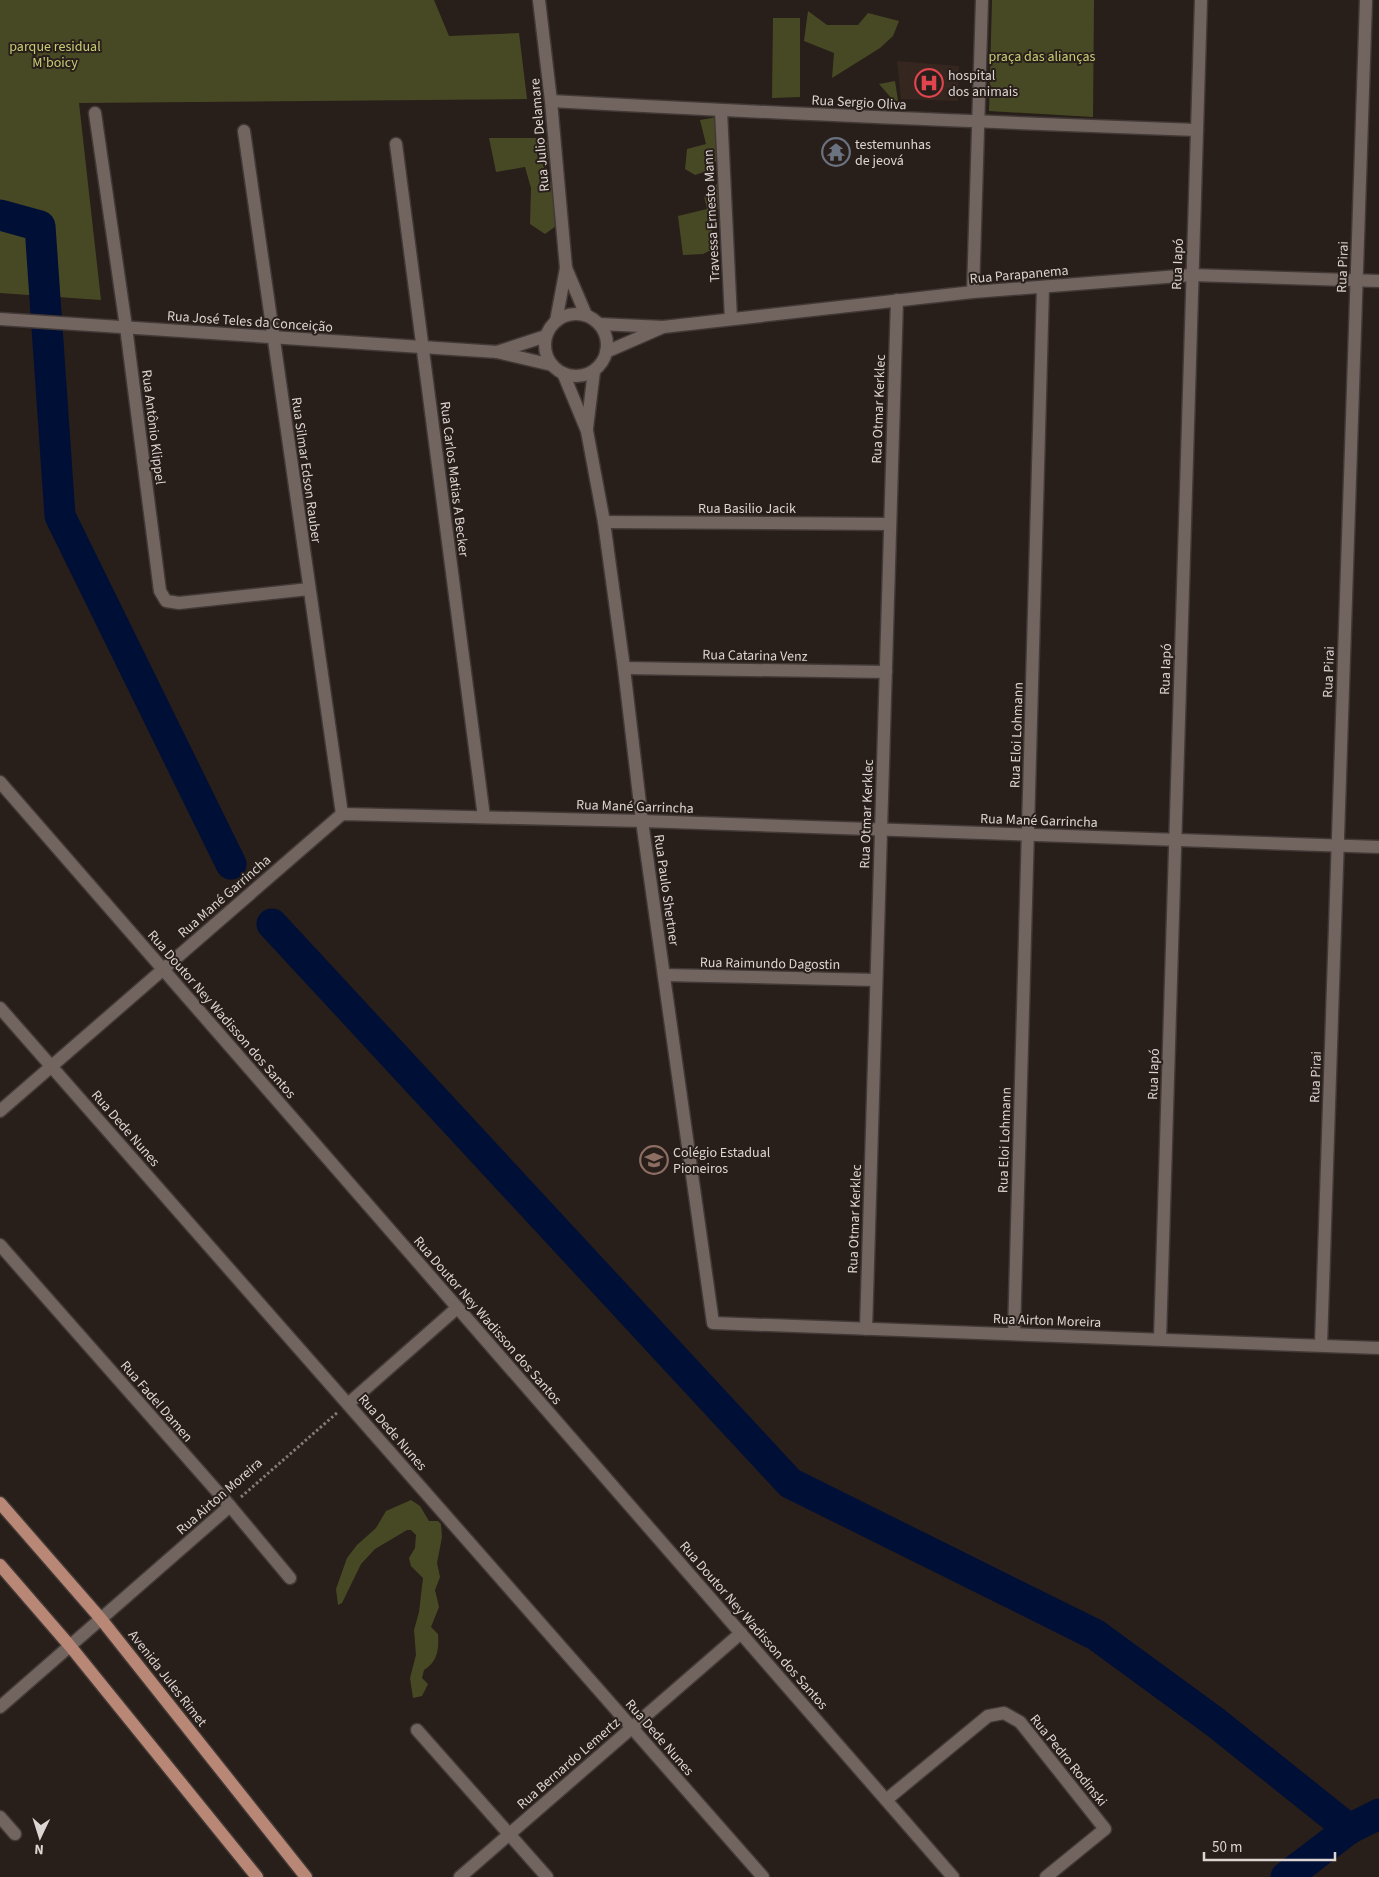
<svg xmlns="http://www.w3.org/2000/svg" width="1379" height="1877" font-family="'Source Sans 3',sans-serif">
<rect width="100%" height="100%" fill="#281e1a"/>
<!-- built -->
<path fill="#35261f" d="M897 61 959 66 958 101 901 99Z"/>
<!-- green -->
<g fill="#474924">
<path d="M0 0H434L449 36 519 33 527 99 79 103 101 300 0 293Z"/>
<path d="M992 0H1094L1093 117 989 111Z"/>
<path d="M808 11 827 25H858L868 13 899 21 893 36 880 48 832 78 834 53 804 41Z"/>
<path d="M773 18H800V97L772 98Z"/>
<path d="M895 81 899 107 879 84Z"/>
<path d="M717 117 716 161 710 170 695 175 685 169 687 149 706 144 700 120Z"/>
<path d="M489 138H544L553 153 543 165 556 194V226L545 234 530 224 531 188 525 167 496 172Z"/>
<path d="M720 181 725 208 715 209 712 232 717 247 703 254 683 255 678 216 707 209 704 196Z"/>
<path d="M411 1500 420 1506 429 1521H438L441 1524 442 1537 437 1563 440 1577 435 1590 439 1607 431 1627 438 1634C439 1648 438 1662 424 1670L422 1678 428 1684 422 1696 413 1698 410 1678 416 1655 414 1630 419 1612 423 1578 411 1566 409 1558 415 1548 416 1535 411 1530H407L375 1549 361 1564 342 1603 338 1605 336 1589 347 1558 357 1545 376 1528 386 1511Z"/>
</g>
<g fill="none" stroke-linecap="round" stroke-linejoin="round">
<!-- river -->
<g stroke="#000f36" stroke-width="31">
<path d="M0 215 40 226 60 516 231 864"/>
<path d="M272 924 790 1483 1096 1635 1215 1722 1349 1829"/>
<path d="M1286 1877 1349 1829 1379 1814"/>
</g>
<defs>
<g id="minor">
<path d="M539 0 551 101 566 268 556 321"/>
<path d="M551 101C766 113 981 122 1197 130"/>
<path d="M721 111 731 319"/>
<path d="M95 113 126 327 160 591 166 601 179 603 309 589"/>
<path d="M244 131 342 814"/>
<path d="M396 144 484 817"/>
<path d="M566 268 586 315"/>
<path d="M973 292 982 0"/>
<circle cx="576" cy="345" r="31"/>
<path d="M0 319 497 352 552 365"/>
<path d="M599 324 663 327 973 292 1192 275 1379 281"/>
<path d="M497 352 546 336"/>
<path d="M606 352 661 328"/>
<path d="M563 373 587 431 604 522 624 668 642 821 713 1323 1379 1348"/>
<path d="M587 428 594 371"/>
<path d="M604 522 890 524"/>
<path d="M624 668 886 672"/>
<path d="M0 782 953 1877"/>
<path d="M664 975 876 980"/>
<path d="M0 1008 763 1877"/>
<path d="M0 1111 342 814 642 821 1379 847"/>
<path d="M0 1245 230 1506 290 1578"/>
<path d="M866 1329 897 300"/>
<path d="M1014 1334 1043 287"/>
<path d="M1160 1339 1201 0"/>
<path d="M1321 1345 1366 0"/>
<path d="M348 1404 457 1308"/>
<path d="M0 1707 230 1506"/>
<path d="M417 1730 547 1877"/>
<path d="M886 1800 988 1716 1004 1713 1020 1722 1105 1829 1046 1877"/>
<path d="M0 1817 15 1834"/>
<path d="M460 1877 741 1633"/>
</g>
<g id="major">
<path d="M0 1503 101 1619 306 1877"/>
<path d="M0 1565 70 1646 257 1877"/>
</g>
</defs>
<!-- minor casing -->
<use href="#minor" stroke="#423936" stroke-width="15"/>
<!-- major casing -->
<use href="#major" stroke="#423936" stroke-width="15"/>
<!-- path -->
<path stroke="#837a76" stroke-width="3" stroke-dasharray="2.5 2.5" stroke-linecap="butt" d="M241 1497 338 1412"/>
<!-- minor -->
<use href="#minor" stroke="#726560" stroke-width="12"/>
<!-- major -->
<use href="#major" stroke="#b88775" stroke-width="12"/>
</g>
<!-- icons -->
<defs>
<symbol id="hospital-ring" viewBox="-11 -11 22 22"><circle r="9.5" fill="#281e1a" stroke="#e0444e" stroke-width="1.5"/><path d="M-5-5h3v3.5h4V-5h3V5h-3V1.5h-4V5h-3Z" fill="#e0444e"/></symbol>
<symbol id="temple-ring" viewBox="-11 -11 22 22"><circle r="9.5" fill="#281e1a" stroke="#6b7280" stroke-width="1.5"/><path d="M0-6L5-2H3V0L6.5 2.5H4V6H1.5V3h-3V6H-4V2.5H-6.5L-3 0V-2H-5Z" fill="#6b7280"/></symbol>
<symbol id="school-ring" viewBox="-11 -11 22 22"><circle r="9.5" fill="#281e1a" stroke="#8d6e63" stroke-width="1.5"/><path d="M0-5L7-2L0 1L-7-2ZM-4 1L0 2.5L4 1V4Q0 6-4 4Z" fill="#8d6e63"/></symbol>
</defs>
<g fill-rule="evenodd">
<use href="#hospital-ring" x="913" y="67" width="32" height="32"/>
<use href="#temple-ring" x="820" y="136" width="32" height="32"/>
<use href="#school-ring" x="638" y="1144" width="32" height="32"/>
</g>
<g text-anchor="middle" stroke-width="4" stroke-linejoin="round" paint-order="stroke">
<!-- park labels -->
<g font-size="14" fill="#c8cd74" stroke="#281e1a">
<text x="55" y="51">parque residual<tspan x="55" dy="16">M'boicy</tspan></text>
<text x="1042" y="61">praça das alianças</text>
</g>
<!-- poi labels -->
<g font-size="14" fill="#ddd5d2" stroke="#281e1a" text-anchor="start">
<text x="948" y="80">hospital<tspan x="948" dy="16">dos animais</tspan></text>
<text x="855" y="149">testemunhas<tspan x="855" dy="16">de jeová</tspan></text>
<text x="673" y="1157">Colégio Estadual<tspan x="673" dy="16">Pioneiros</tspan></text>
</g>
<!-- street labels -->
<g font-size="14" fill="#ddd5d2" stroke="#281e1a">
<text transform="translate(859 102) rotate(3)" y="5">Rua Sergio Oliva</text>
<text transform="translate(539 135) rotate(-95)" y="5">Rua Julio Delamare</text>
<text transform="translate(711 216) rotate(-93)" y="5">Travessa Ernesto Mann</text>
<text transform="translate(1177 264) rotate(-88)" y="5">Rua Iapó</text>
<text transform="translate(1342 267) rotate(-88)" y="5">Rua Pirai</text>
<text transform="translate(1019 274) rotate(-5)" y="5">Rua Parapanema</text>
<text transform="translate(250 321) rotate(4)" y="5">Rua José Teles da Conceição</text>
<text transform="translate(878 409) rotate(-88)" y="5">Rua Otmar Kerklec</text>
<text transform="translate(154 427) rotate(83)" y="5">Rua Antônio Klippel</text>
<text transform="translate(307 470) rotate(82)" y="5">Rua Silmar Edson Rauber</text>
<text transform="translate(455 479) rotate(83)" y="5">Rua Carlos Matias A Becker</text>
<text x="747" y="513">Rua Basilio Jacik</text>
<text transform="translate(755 655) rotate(1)" y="5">Rua Catarina Venz</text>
<text transform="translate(1165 669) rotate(-88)" y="5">Rua Iapó</text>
<text transform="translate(1328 672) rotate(-88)" y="5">Rua Pirai</text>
<text transform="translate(1016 735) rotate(-88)" y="5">Rua Eloi Lohmann</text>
<text transform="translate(635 806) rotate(2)" y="5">Rua Mané Garrincha</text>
<text transform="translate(866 814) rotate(-88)" y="5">Rua Otmar Kerklec</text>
<text transform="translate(1039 820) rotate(2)" y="5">Rua Mané Garrincha</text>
<text transform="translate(667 890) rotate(82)" y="5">Rua Paulo Shertner</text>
<text transform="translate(224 896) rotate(-41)" y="5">Rua Mané Garrincha</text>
<text transform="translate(770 963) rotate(1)" y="5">Rua Raimundo Dagostin</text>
<text transform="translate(222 1014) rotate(49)" y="5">Rua Doutor Ney Wadisson dos Santos</text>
<text transform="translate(1153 1074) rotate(-88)" y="5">Rua Iapó</text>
<text transform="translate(1315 1077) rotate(-88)" y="5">Rua Pirai</text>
<text transform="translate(126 1128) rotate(49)" y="5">Rua Dede Nunes</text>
<text transform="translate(1004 1140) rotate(-88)" y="5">Rua Eloi Lohmann</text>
<text transform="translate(854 1219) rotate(-88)" y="5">Rua Otmar Kerklec</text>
<text transform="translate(488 1320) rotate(49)" y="5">Rua Doutor Ney Wadisson dos Santos</text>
<text transform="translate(1047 1320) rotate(2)" y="5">Rua Airton Moreira</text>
<text transform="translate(157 1401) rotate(49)" y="5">Rua Fadel Damen</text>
<text transform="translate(393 1432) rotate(49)" y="5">Rua Dede Nunes</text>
<text transform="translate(219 1496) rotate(-41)" y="5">Rua Airton Moreira</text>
<text transform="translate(754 1625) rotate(49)" y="5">Rua Doutor Ney Wadisson dos Santos</text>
<text transform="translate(168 1678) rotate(52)" y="5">Avenida Jules Rimet</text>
<text transform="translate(660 1737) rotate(49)" y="5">Rua Dede Nunes</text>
<text transform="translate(1069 1760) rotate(51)" y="5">Rua Pedro Rodinski</text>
<text transform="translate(568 1763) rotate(-41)" y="5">Rua Bernardo Lemertz</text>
</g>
</g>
<!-- north arrow -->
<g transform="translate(40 1837) rotate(184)" stroke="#281e1a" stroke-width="4" paint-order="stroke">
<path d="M0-4L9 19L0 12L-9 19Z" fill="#ddd5d2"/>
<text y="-8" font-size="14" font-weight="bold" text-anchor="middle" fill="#ddd5d2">N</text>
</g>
<!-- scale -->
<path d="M1204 1852v8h131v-8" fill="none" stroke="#ddd5d2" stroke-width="2.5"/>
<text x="1212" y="1852" font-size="15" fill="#ddd5d2" stroke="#281e1a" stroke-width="4" paint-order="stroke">50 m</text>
</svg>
